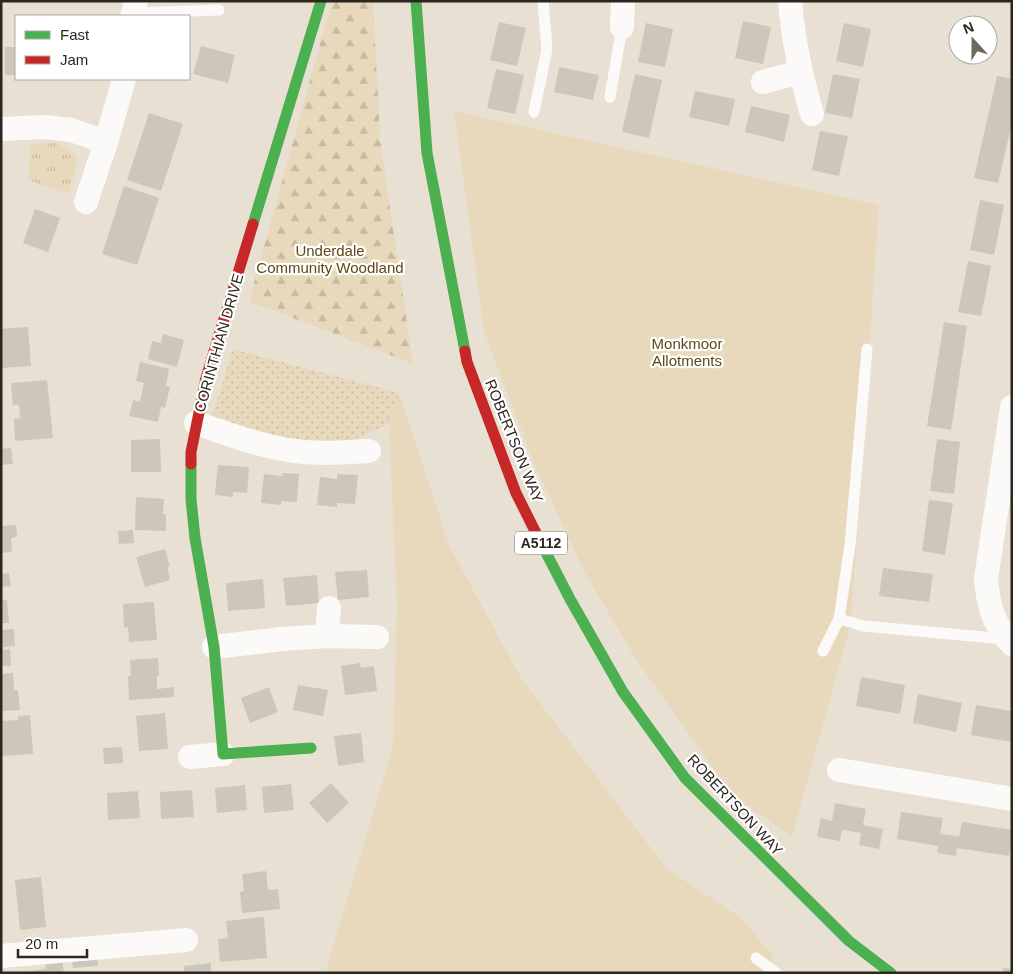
<svg xmlns="http://www.w3.org/2000/svg" width="1013" height="974" font-family="Helvetica,sans-serif">
<defs>
<pattern id="grass-dots" width="8" height="8" patternUnits="userSpaceOnUse" patternTransform="scale(1.25)"><rect width="8" height="8" fill="#e8d9bc"/><path d="M2 2h.1M6 6h.1" fill="none" stroke="#c7baa1" stroke-width="1.8" stroke-linecap="round"/></pattern>
<pattern id="forest-firs" width="22" height="20" patternUnits="userSpaceOnUse" patternTransform="scale(1.25)"><rect width="22" height="20" fill="#e8d9bc"/><path d="M5 1l3.5 6h-7zM16 11l3.5 6h-7z" fill="#c7baa1"/></pattern>
<pattern id="park-tufts" width="24" height="20" patternUnits="userSpaceOnUse" patternTransform="scale(1.25)"><rect width="24" height="20" fill="#e8d9bc"/><path d="M3 7l-1-3M5 7V3M7 7l1-3M15 17l-1-3M17 17v-4M19 17l1-3" fill="none" stroke="#c7baa1"/></pattern>
</defs>
<rect width="100%" height="100%" fill="#e8e1d3"/>
<!-- grass -->
<path fill="url(#grass-dots)" d="M233 349 399 393 389 424 349 442 312 444 211 419Z"/>
<!-- forest -->
<path fill="url(#forest-firs)" d="M332 1H373L380 138 413 364 249 301Z"/>
<!-- park -->
<path fill="url(#park-tufts)" d="M55 143 69 149 77 156 76 168 68 194 28 180 31 144Z"/>
<!-- garden -->
<g fill="#e8d9bc">
<path d="M454 111 879 205 851 623 792 837 732 795 637 661 585 573 534 464 484 331Z"/>
<path d="M399 393 449 545 521 678 667 869 740 917 773 956 772 970 769 973H328L326 970 393 747 397 606 389 424Z"/>
</g>
<!-- building -->
<g fill="#ccc6bb">
<path d="M743 21 771 27 763 64 735 58Z"/>
<path d="M499 22 526 28 517 66 490 60Z"/>
<path d="M646 23 673 29 665 67 638 62Z"/>
<path d="M844 23 871 29 863 67 836 61Z"/>
<path d="M201 46 235 55 228 83 193 74Z"/>
<rect x="5" y="47" width="11" height="28"/>
<path d="M559 67 599 75 593 100 554 92Z"/>
<path d="M496 69 524 75 515 114 487 108Z"/>
<path d="M635 74 662 80 649 138 622 132Z"/>
<path d="M833 74 860 79 852 118 825 113Z"/>
<path d="M997 76 1012 79V123L998 183 974 178Z"/>
<path d="M695 91 735 99 729 126 689 117Z"/>
<path d="M751 106 790 115 784 142 745 132Z"/>
<path d="M149 113 183 124 161 191 127 180Z"/>
<path d="M820 131 848 136 839 176 812 170Z"/>
<path d="M124 186 159 198 137 265 102 254Z"/>
<path d="M980 200 1004 205 994 255 970 250Z"/>
<path d="M35 209 60 218 48 252 23 243Z"/>
<path d="M968 261 991 266 981 316 958 312Z"/>
<path d="M944 322 967 326 951 430 927 426Z"/>
<path d="M28 327 31 366 1 368V329Z"/>
<path d="M163 334 184 340 177 367 148 359 152 341 161 343Z"/>
<path d="M140 362 169 369 166 386 170 387 165 408 161 407 158 422 129 416 133 400 140 402 144 383 136 381Z"/>
<path d="M47 380 53 438 15 441 14 419 20 418 19 405H13L11 383Z"/>
<path d="M160 439 161 472H131V440Z"/>
<path d="M937 439 960 442 954 494 930 491Z"/>
<path d="M11 448 13 464 1 465V449Z"/>
<path d="M218 465 249 467 247 493 233 492V497L215 495Z"/>
<path d="M283 473 299 474 297 502 281 501V505L261 503 264 474 282 476Z"/>
<path d="M337 474 358 475 355 504 337 503V507L317 505 320 477 337 479Z"/>
<path d="M136 497 164 499 163 514H166V531L135 530Z"/>
<path d="M929 500 953 503 945 555 922 551Z"/>
<path d="M16 525 17 537 11 538 12 552 1 553V526Z"/>
<path d="M133 530 134 543 119 544 118 531Z"/>
<path d="M165 549 170 567H167L170 580 145 587 136 557Z"/>
<path d="M883 568 933 574 929 602 879 596Z"/>
<path d="M367 570 369 597 338 600 335 572Z"/>
<path d="M9 573 11 586 1 587V574Z"/>
<path d="M317 575 319 603 286 606 283 578Z"/>
<path d="M263 579 265 608 228 611 226 583Z"/>
<path d="M1 600H7L9 623H1Z"/>
<path d="M154 602 157 640 129 642 128 627 124 628 123 604Z"/>
<path d="M14 629 15 646 3 647V650L10 649 11 666H1V630Z"/>
<path d="M158 658 159 676H157V689L174 687V697L129 700 128 676H131L130 660Z"/>
<path d="M360 663 361 668 374 666 377 691 345 695 341 666Z"/>
<path d="M13 673 14 690H18L20 710 1 711V674Z"/>
<path d="M861 677 905 685 900 714 856 706Z"/>
<path d="M298 685 328 690 323 716 293 710Z"/>
<path d="M269 687 278 712 250 723 241 698Z"/>
<path d="M918 694 962 703 956 732 913 723Z"/>
<path d="M976 705 1012 711V742L971 735Z"/>
<path d="M165 713 168 749 139 751 136 716Z"/>
<path d="M30 715 33 754 1 756V721L18 720V716Z"/>
<path d="M361 733 364 762 338 766 334 736Z"/>
<path d="M122 747 123 763 104 764 103 748Z"/>
<path d="M331 783 349 803 327 823 309 803Z"/>
<path d="M291 784 294 810 264 813 262 787Z"/>
<path d="M245 785 247 810 217 813 215 788Z"/>
<path d="M192 790 194 817 161 819 160 792Z"/>
<path d="M138 791 140 818 108 820 107 793Z"/>
<path d="M835 803 866 809 863 825 883 829 879 849 859 845 861 833 842 830 840 841 817 837 821 818 832 821Z"/>
<path d="M901 812 943 818 940 834 950 835 959 837 962 822 1012 830 1009 856 957 848 956 856 937 853 938 846 897 839Z"/>
<path d="M266 871 268 890 278 889 280 909 242 913 240 892 244 891 242 874Z"/>
<path d="M41 877 46 927 20 930 15 880Z"/>
<path d="M264 917 267 958 220 962 218 939 228 938 226 921Z"/>
<path d="M97 956 98 966 73 968 72 959Z"/>
<path d="M62 959 64 973H32L31 971 46 969 45 961Z"/>
<path d="M211 963V973H184V966Z"/>
<path d="M1003 968 1012 969V973H1003Z"/>
</g>
<g fill="none" stroke-linecap="round" stroke-linejoin="round">
<!-- lane -->
<g stroke="#fcfaf8" stroke-width="11">
<path d="M133 13 219 10"/>
<path d="M610 97 622 27"/>
<path d="M534 112 547 49 543 1"/>
<path d="M839 619 864 626 1005 639"/>
<path d="M823 651 839 619 850 545 867 349"/>
<path d="M756 958 776 973"/>
</g>
<!-- street -->
<g stroke="#fcfaf8" stroke-width="24">
<path d="M790 1C793 40 801 76 812 114"/>
<path d="M132 16 136 1"/>
<path d="M622 27 623 1"/>
<path d="M763 82 800 72"/>
<path d="M1 129 45 127 71 130 106 142"/>
<path d="M86 202 106 142 124 79"/>
<path d="M1012 407 986 579C988 603 993 626 1012 644"/>
<path d="M196 423C231 435 267 449 304 452 326 454 347 452 369 451"/>
<path d="M327 636 329 608"/>
<path d="M214 647 282 639 327 636 377 637"/>
<path d="M190 757 223 754"/>
<path d="M839 770 1012 799"/>
<path d="M1 956 186 940"/>
</g>
<!-- fast -->
<g stroke="#4caf50" stroke-width="11">
<path d="M416 1 427 153 465 351"/>
<path d="M253 224 321 1"/>
<path d="M191 464V499L195 538 214 647 223 754 311 748"/>
<path d="M540 541 570 599 623 692 685 778 849 941 891 973"/>
</g>
<!-- jam -->
<g stroke="#c62828" stroke-width="11">
<path d="M465 351 467 362 516 493 540 541"/>
<path d="M191 464V452L206 378 253 224"/>
</g>
</g>
<g text-anchor="middle" stroke-width="4.5" stroke-linejoin="round" paint-order="stroke">
<!-- shield labels -->
<rect fill="#fff" stroke="#6b6861" stroke-width="1" x="515" y="531.5" width="52" height="23" rx="4"/>
<g font-size="14" font-weight="bold" fill="#2c271d">
<text x="541" y="548">A5112</text>
</g>
<!-- park labels -->
<g font-size="15" fill="#5e4816" stroke="#fff">
<text x="330" y="256">Underdale<tspan x="330" dy="17">Community Woodland</tspan></text>
<text x="687" y="349">Monkmoor<tspan x="687" dy="17">Allotments</tspan></text>
</g>
<!-- street labels -->
<g font-size="15" fill="#2c271d" stroke="#fff">
<text transform="translate(219 343) rotate(-74)" y="5">CORINTHIAN DRIVE</text>
<text transform="translate(514 441) rotate(68)" y="5">ROBERTSON WAY</text>
<text transform="translate(735 805) rotate(47)" y="5">ROBERTSON WAY</text>
</g>
</g>
<!-- border -->
<rect width="1013" height="974" fill="none" stroke="#2c271d" stroke-width="5"/>
<!-- legend -->
<rect x="15" y="15" width="175" height="65" fill="#ffffff" stroke="#aba9a5"/>
<rect x="25" y="31" width="25" height="8" fill="#4caf50" stroke="#aba9a5"/>
<text x="60" y="40" font-size="15" fill="#2c271d">Fast</text>
<rect x="25" y="56" width="25" height="8" fill="#c62828" stroke="#aba9a5"/>
<text x="60" y="65" font-size="15" fill="#2c271d">Jam</text>
<!-- north arrow -->
<g transform="translate(973 40) rotate(339)"><circle r="24" fill="#ffffff" stroke="#aba9a5"/>
<path d="M0-4L9 19L0 12L-9 19Z" fill="#6e685d"/>
<text y="-8" font-size="14" font-weight="bold" text-anchor="middle" fill="#2c271d">N</text>
</g>
<!-- scale -->
<path d="M18 949v8h69v-8" fill="none" stroke="#2c271d" stroke-width="2.5"/>
<text x="25" y="949" font-size="15" fill="#2c271d" stroke="#ffffff" stroke-width="4" paint-order="stroke">20 m</text>
</svg>
